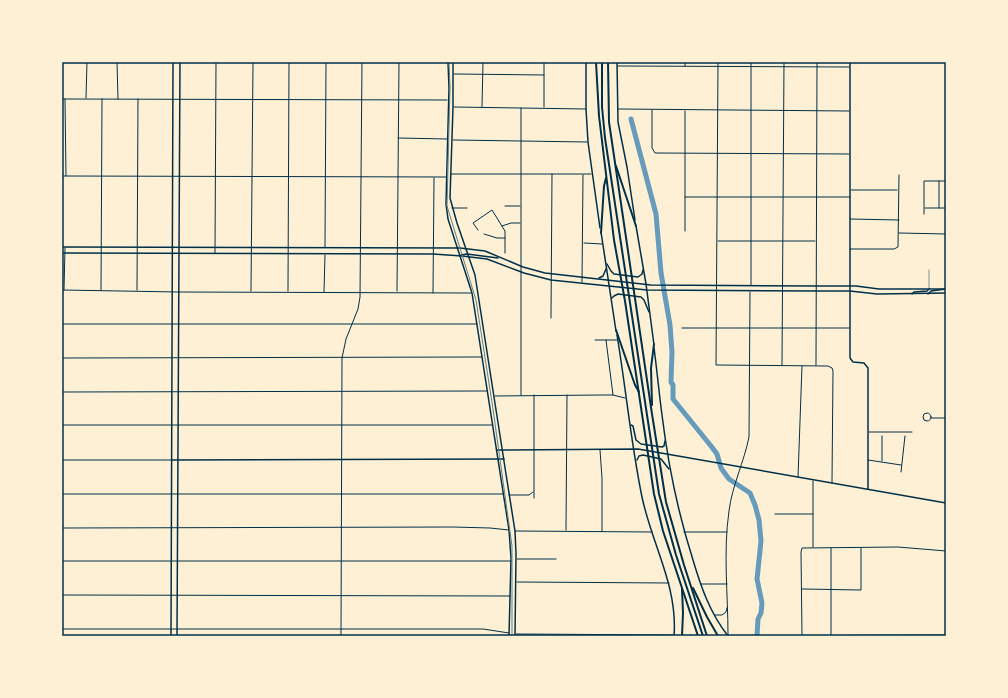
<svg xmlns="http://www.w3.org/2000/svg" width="1008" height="698" font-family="Figtree,sans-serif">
<rect width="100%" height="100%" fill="#fdf0d5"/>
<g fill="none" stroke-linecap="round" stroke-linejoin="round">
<!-- river -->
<path stroke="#669bbc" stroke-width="5" d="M631 119 656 214 661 273 670 325 672 352 671 382 673 385V399L711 446 717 454 721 468 726 475 729 479 750 493 755 505 759 520 761 541 757 579 762 603 761 613 758 619 757 636"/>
<!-- service -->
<path stroke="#003049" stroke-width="0.5" d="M929 289V270"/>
<!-- minor -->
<g stroke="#003049" stroke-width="1">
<path d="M117 62 118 99"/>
<path d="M718 62 716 365 828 366 832 368 833 371 832 483"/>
<path d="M618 66 849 67"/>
<path d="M685 66V62"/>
<path d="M454 74 544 75"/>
<path d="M86 98 87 62"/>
<path d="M62 99 447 100"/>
<path d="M65 99 66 176"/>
<path d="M454 107 586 109"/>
<path d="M482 107 483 62"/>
<path d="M544 107V62"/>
<path d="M618 109 849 111"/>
<path d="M652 110V148L655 153 849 154"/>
<path d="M398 138 447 139"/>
<path d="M453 140 587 142"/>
<path d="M451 174H591"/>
<path d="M62 176 446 177"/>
<path d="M939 181V208"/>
<path d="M851 190H897"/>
<path d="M685 197H850"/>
<path d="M505 206H520"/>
<path d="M452 208H467"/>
<path d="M925 208H946"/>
<path d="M924 214V181H946"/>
<path d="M850 219 899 220"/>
<path d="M502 226 511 223H520"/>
<path d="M478 230 473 223 492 210 505 231V253"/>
<path d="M685 231V111"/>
<path d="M899 233 946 234"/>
<path d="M484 234 497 238H505"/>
<path d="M718 241H815"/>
<path d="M584 243 602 244"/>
<path d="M325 247 326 62"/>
<path d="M850 249H894L898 247 899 175"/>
<path d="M215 253 216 62"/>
<path d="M582 282 583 175"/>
<path d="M751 285V62"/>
<path d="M62 290 179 292 471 293"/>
<path d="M64 290 65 248"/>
<path d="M101 290 102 99"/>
<path d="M137 290 138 99"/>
<path d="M251 291 253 62"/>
<path d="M288 291 289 62"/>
<path d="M397 291 399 62"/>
<path d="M324 292 325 255"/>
<path d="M433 293 434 178"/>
<path d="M551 318 552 174"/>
<path d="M62 324H477"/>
<path d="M682 328H849"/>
<path d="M595 340H617"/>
<path d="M606 340 613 395"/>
<path d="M62 358 482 357"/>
<path d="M782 365 784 62"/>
<path d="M816 365 817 62"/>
<path d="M62 392 487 391"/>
<path d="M521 395V108"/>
<path d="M495 396 602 395H613L625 398"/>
<circle cx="927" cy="417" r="4"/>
<path d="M931 418H946"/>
<path d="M62 425H492"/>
<path d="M869 432H912"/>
<path d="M600 450 602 478V531"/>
<path d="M62 460H172"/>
<path d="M868 460 901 465"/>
<path d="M882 461V436"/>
<path d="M901 472 905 436"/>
<path d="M798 477 802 366"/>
<path d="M62 494H503"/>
<path d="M509 495H529L533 492"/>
<path d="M534 498V395"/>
<path d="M775 514H813"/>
<path d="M62 528 453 527 490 528 509 530"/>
<path d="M566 530 567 395"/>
<path d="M515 531 652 532"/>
<path d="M684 532H727"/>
<path d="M813 547V481"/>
<path d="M517 559H556"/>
<path d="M62 561H511"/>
<path d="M517 582 669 583"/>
<path d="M701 584H727"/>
<path d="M802 589 861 590V548"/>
<path d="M62 595 510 596"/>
<path d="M715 615H722L726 612 727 608"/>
<path d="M62 629H483L509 633"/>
<path d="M516 634 673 635"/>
<path d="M728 635C728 594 723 552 729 511 732 486 744 462 749 437L750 292"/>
<path d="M831 635V548"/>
<path d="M341 636 342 358 346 339 358 309 360 297 362 62"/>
<path d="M729 636 946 635"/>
<path d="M802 636 801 552 802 548 898 547 946 551"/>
</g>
<!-- tertiary -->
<g stroke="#003049" stroke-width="1.5">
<path d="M850 62V358L853 362 864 363 868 368V489"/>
<path d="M497 450 638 449 946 503"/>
<path d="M172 460 504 459"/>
</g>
<!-- secondary -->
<g stroke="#003049" stroke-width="1.5">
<path d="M448 62 449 88 446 204 448 219 472 293 509 530 511 558 509 636"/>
<path d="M453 62V107L450 198 457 223 475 275 506 474 515 531 516 554 515 636"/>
<path d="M586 62V109L588 142 600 228"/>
<path d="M617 62 618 122 627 167 635 220"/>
<path d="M636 226 646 284 654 345"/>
<path d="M601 232 616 331"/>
<path d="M62 247 460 248 485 251 523 267 545 273 651 285 817 286H856L879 289H946"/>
<path d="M62 253 433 254 462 256 487 259 524 273 551 280 647 290 817 291H850L877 294 946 293"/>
<path d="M461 255 467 254 498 258"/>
<path d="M607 264 611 271 614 274 638 277 642 274 643 270"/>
<path d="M599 278 603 276 606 269"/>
<path d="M912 294 914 292 927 291 929 289"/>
<path d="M928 294 931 291 946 289"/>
<path d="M612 298 614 296 618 294 641 297 644 300 649 312"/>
<path d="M617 335C626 389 631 444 642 497 652 545 678 586 674 636"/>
<path d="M654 348C657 370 659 393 662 415 668 464 678 513 693 560 701 587 710 613 728 636"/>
<path d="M631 425 633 426 636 440 641 444 662 447 664 446 665 441"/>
<path d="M637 460 639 456 643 455 661 459 669 469"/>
<path d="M171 636 173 62"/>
<path d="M177 636 180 62"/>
</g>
<!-- motorway -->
<g stroke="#003049" stroke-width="2">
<path d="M596 62 599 116 614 240 625 301 654 494 663 531 698 636"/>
<path d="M602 62V107L605 138 659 494 676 555 703 636"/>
<path d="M608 62 609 122 652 414 666 502 684 565 707 636"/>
<path d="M616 166 636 226"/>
<path d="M601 233 604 186 606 178"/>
<path d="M616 330 635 385 639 392"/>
<path d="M652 405 651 368 654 344"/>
<path d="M693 588 707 617 718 636"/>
<path d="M682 636 683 613 682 589"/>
</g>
<!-- tram -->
<path stroke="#657d81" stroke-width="1" d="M449 62 450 87 447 206 476 300 493 409 512 546V636"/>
</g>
<!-- border -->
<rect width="1008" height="698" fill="none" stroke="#fdf0d5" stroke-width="126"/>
<rect x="63" y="63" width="882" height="572" fill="none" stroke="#003049" stroke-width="1.5"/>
</svg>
